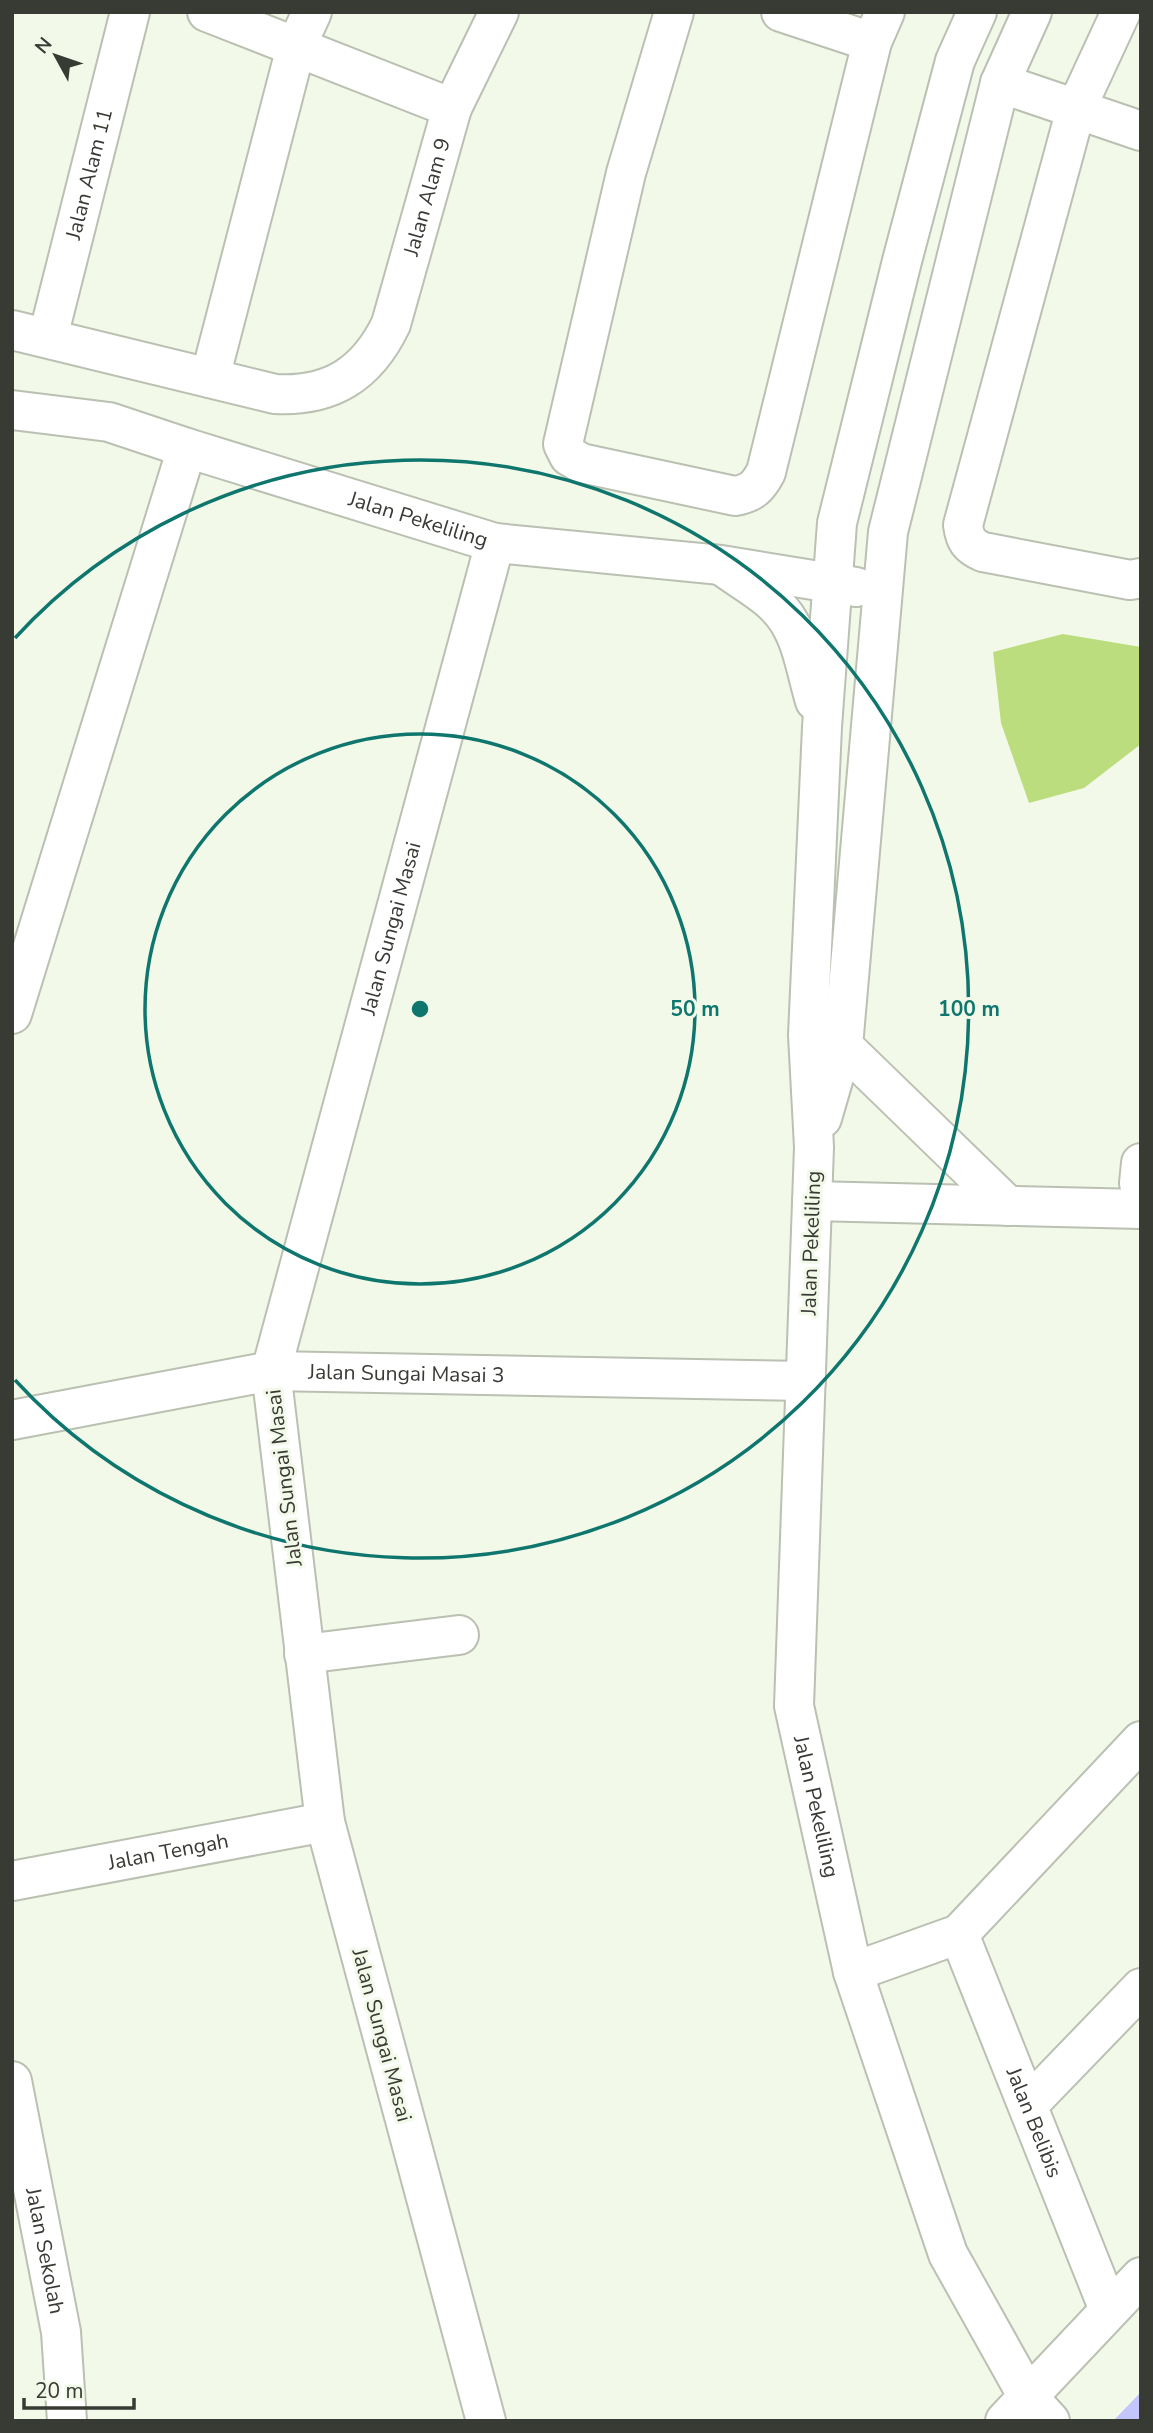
<svg xmlns="http://www.w3.org/2000/svg" width="1153" height="2433" font-family="'Nunito Sans',sans-serif">
<rect width="100%" height="100%" fill="#f3f9e9"/>
<!-- water -->
<path fill="#bcdd7d" d="M1063 634 1141 647V744L1084 788 1029 803 1001 723 993 652Z"/>
<!-- building -->
<path fill="#c4c5fc" d="M1141 2392V2421H1113Z"/>
<g fill="none" stroke-linecap="round" stroke-linejoin="round">
<defs>
<g id="minor">
<path d="M207 12 452 108"/>
<path d="M674 12 626 173 563 444 569 456 581 463 735 496C752 493 758 487 766 472L872 42 885 12"/>
<path d="M781 12 872 42"/>
<path id="s1" d="M977 12 955 61 902 261 837 523 822 727 808 1035 814 1147 794 1706 853 1972 948 2254 1028 2397 1050 2421"/>
<path d="M1121 12 1076 109 963 525C965 540 969 546 983 552L1130 580 1141 578"/>
<path d="M1000 83 1141 131"/>
<path id="s2" d="M12 330 275 394C331 397 367 374 391 324L452 108 499 12"/>
<path id="s3" d="M48 337 130 12"/>
<path d="M210 378 296 47 312 12"/>
<path id="s4" d="M12 410 109 422 187 448 495 543 721 565 856 587"/>
<path d="M725 568C747 584 775 598 789 622 803 645 807 675 815 701"/>
<path d="M12 1014 187 448"/>
<path d="M843 1046 1008 1206"/>
<path d="M822 1118 843 1046 888 532 1000 83 1032 12"/>
<path d="M1141 1163 1139 1183 1141 1193"/>
<path d="M812 1201 1141 1209"/>
<path id="s5" d="M12 1420 271 1371 806 1381"/>
<path d="M304 1654 459 1635"/>
<path id="s6" d="M12 1881 325 1822"/>
<path id="s7" d="M959 1934 1109 2310"/>
<path d="M853 1972 959 1934 1141 1741"/>
<path id="s8" d="M12 2081 61 2332 67 2421"/>
<path d="M1028 2105 1141 1988"/>
<path id="s9" d="M486 2421 325 1822 271 1371 495 543"/>
<path d="M1005 2421 1141 2277"/>
</g>
</defs>
<!-- minor casing -->
<use href="#minor" stroke="#bac0b2" stroke-width="42"/>
<!-- minor -->
<use href="#minor" stroke="#fff" stroke-width="38"/>
</g>
<!-- distance rings -->
<g fill="none" stroke="#0f766e" stroke-width="3.5">
<circle cx="420" cy="1009" r="275"/>
<path d="M15 638A549 549 0 1 1 15 1380"/>
</g>
<g text-anchor="middle" stroke-width="6" stroke-linejoin="round" paint-order="stroke">
<!-- street labels -->
<g font-size="21" fill="#383a34" stroke="#f3f9e9">
<text dy="7" stroke="none"><textPath href="#s3" startOffset="168">Jalan Alam 11</textPath></text>
<text dy="7" stroke="none"><textPath href="#s2" startOffset="548">Jalan Alam 9</textPath></text>
<text dy="7" stroke="none"><textPath href="#s4" startOffset="422">Jalan Pekeliling</textPath></text>
<text dy="7" stroke="none"><textPath href="#s9" startOffset="1533">Jalan Sungai Masai</textPath></text>
<text transform="translate(811 1243) rotate(-88)" y="7">Jalan Pekeliling</text>
<text dy="7" stroke="none"><textPath href="#s5" startOffset="399">Jalan Sungai Masai 3</textPath></text>
<text transform="translate(284 1478) rotate(-97)" y="7">Jalan Sungai Masai</text>
<text dy="7" stroke="none"><textPath href="#s1" startOffset="1818">Jalan Pekeliling</textPath></text>
<text dy="7" stroke="none"><textPath href="#s6" startOffset="159">Jalan Tengah</textPath></text>
<text transform="translate(382 2035) rotate(75)" y="7">Jalan Sungai Masai</text>
<text dy="7" stroke="none"><textPath href="#s7" startOffset="203">Jalan Belibis</textPath></text>
<text dy="7" stroke="none"><textPath href="#s8" startOffset="173">Jalan Sekolah</textPath></text>
</g>
</g>
<circle cx="420" cy="1009" r="10" fill="#0f766e" stroke="#f3f9e9" stroke-width="3.5"/>
<g font-size="21" text-anchor="middle" font-weight="bold" fill="#0f766e" stroke="#f3f9e9" stroke-width="6" stroke-linejoin="round" paint-order="stroke">
<text x="695" y="1016">50 m</text>
<text x="969" y="1016">100 m</text>
</g>
<!-- border -->
<rect width="1153" height="2433" fill="none" stroke="#383a34" stroke-width="28"/>
<!-- north arrow -->
<g transform="translate(56 56) rotate(310)" stroke="#f3f9e9" stroke-width="5" paint-order="stroke">
<path d="M0-5L12 26L0 18L-12 26Z" fill="#383a34"/>
<text y="-10" font-size="19" font-weight="bold" text-anchor="middle" fill="#383a34">N</text>
</g>
<!-- scale -->
<path d="M24 2398v10h110v-10" fill="none" stroke="#383a34" stroke-width="3.5"/>
<text x="35" y="2398" font-size="21" fill="#383a34" stroke="#f3f9e9" stroke-width="5" paint-order="stroke">20 m</text>
</svg>
